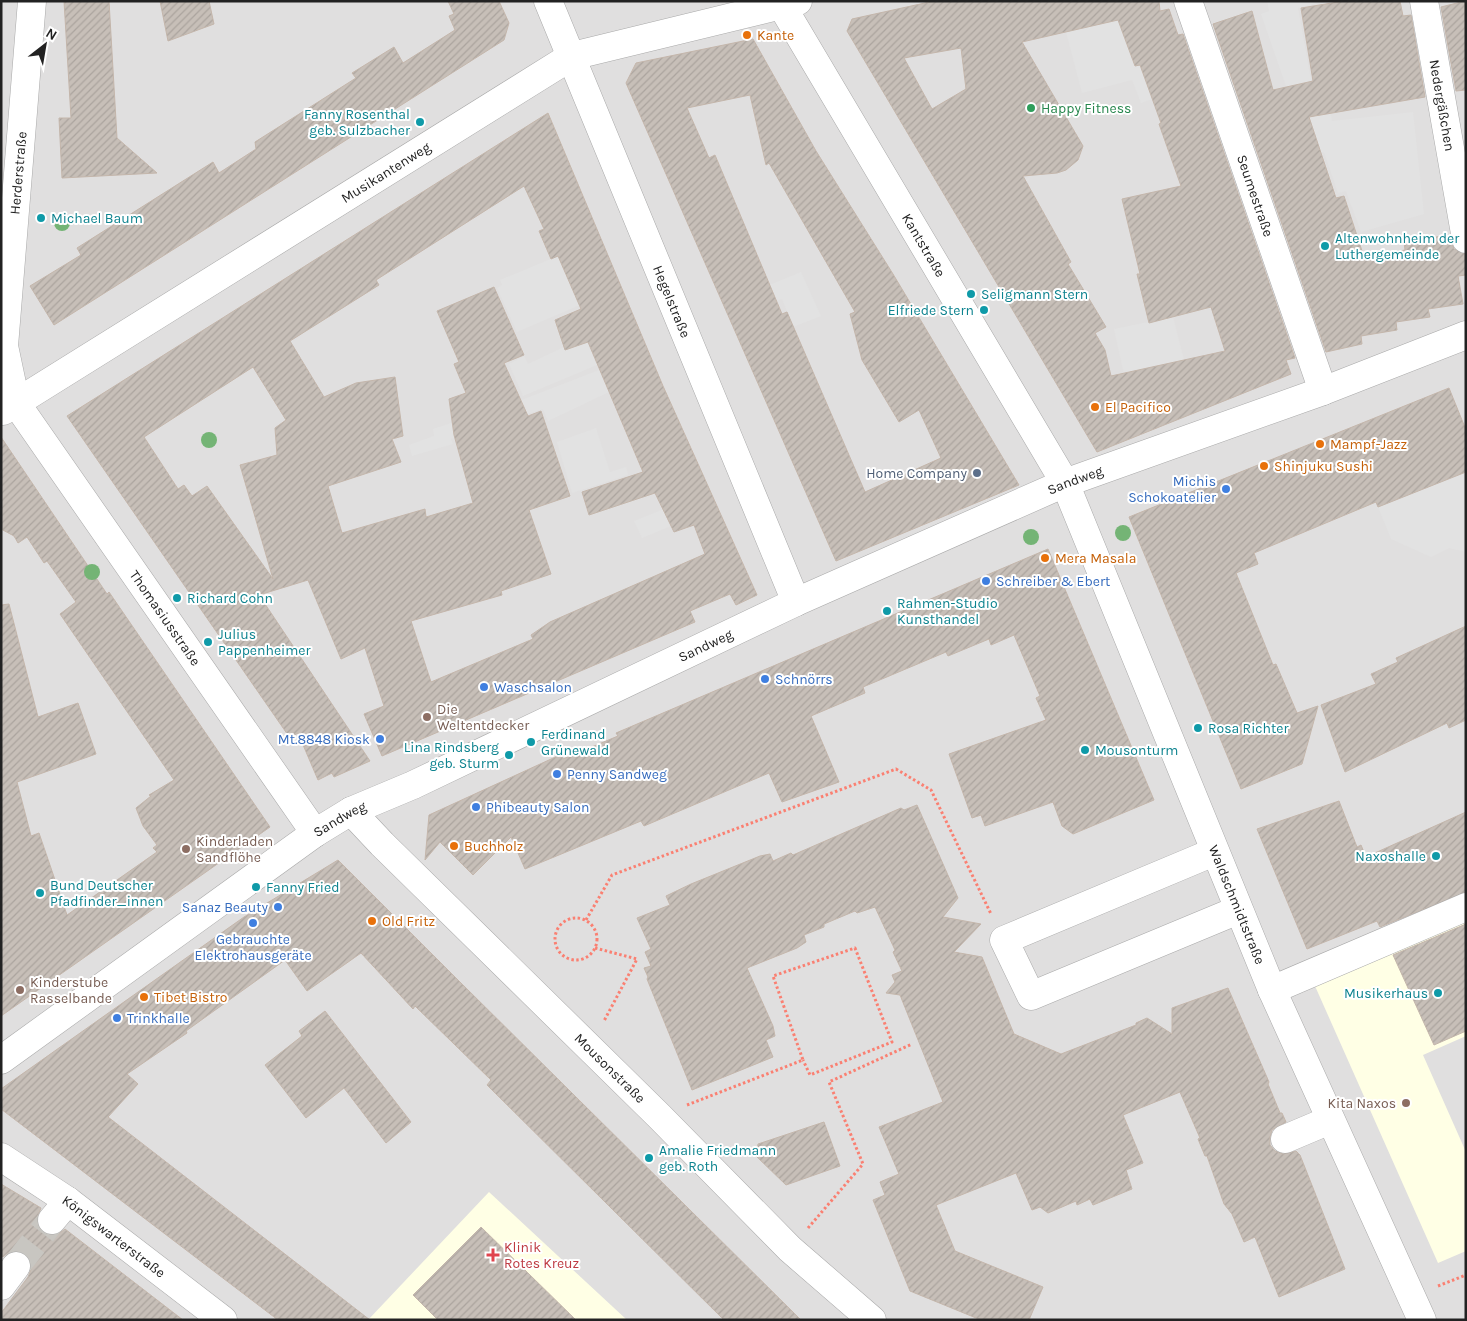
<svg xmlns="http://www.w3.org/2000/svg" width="1467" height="1321" font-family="Karla,sans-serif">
<defs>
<pattern id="building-hatch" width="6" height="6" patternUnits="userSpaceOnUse" patternTransform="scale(1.25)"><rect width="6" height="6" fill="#c7bfb8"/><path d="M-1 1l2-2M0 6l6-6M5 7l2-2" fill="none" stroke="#aba49e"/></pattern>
</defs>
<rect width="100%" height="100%" fill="#f2efe9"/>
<!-- residential -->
<rect fill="#e0dfdf" x="1" y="1" width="1465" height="1319"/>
<!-- education -->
<g fill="#ffffe5">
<path d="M1466 920V1036L1423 1055 1466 1152V1251L1438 1263 1315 986Z"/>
<path d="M489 1192 627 1320H368Z"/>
</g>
<!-- parking -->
<g fill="#e2e2e2">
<path d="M1267 1H1325L1298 8 1313 91 1326 90 1332 121 1413 112 1424 214 1361 232 1346 191 1338 193 1324 152 1316 154 1304 138 1261 14 1269 11Z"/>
<path d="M1169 9 1194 84 1141 103 1132 80 1082 93 1066 32Z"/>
<path d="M558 256 580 305 517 332 497 288 502 285 500 280Z"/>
<path d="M801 272 821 316 793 327 782 299 769 304 762 288Z"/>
<path d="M1173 317 1184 360 1124 374 1114 329Z"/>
<path d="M587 341 597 365 523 396 509 364 524 356 528 364 564 347 566 350Z"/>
<path d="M599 370 609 392 548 421 543 409 451 439 453 444 412 456 409 445 434 436 433 429 524 399Z"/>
<path d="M596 428 610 472 626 467 628 475 572 493 557 442Z"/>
<path d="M1466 472V552L1449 548 1431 557 1391 539 1378 507Z"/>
<path d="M664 509 671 526 642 538 634 521Z"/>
</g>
<!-- building -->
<g fill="url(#building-hatch)" stroke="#c4b6ab" fill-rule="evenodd">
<path d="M64 1H109L117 138 157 173 62 178 59 118H71Z"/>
<path d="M160 1H209L214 24 168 41Z"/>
<path d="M448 1H499L509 23 504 40 54 325 30 286 81 255 77 248 213 162 219 173 256 149 255 142 356 78 352 73 394 47 403 63 455 30 449 16 454 14Z"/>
<path d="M934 1H1159L1160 11 1169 9 1178 35 1183 34 1295 358 1286 360 1291 374 1097 452 847 31 852 19ZM1118 20 1135 66 1140 65 1161 123 1159 124 1181 186 1122 199 1140 274H1137L1149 323 1211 307 1225 351 1111 376 1105 350 1095 333 1106 327 1068 264 1071 262 1023 176 1057 173 1066 170 1078 160 1083 146 1022 42ZM961 48 966 89 932 109 904 58Z"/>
<path d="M1344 1H1400L1403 16 1411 15 1425 97 1309 117 1336 198 1344 196 1364 257 1405 250 1404 242 1449 235 1454 249 1466 254V275L1458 276 1463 304 1428 309 1430 317 1396 322 1397 330 1361 336 1362 344 1326 352 1213 24 1252 11 1273 90 1313 81 1301 8Z"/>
<path d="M1465 1 1466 90 1456 91 1441 7Z"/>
<path d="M753 39 816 151 893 274 1019 485 836 561 626 83 636 63ZM750 95 766 165 769 163 855 312 850 314 862 360 899 422 919 410 941 458 865 492 787 312 782 314 715 155 709 158 687 108Z"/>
<path d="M548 113 663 386 757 595 736 605 730 594 690 611 695 622 382 756 364 714 384 706 365 648 341 659 308 580 259 595 370 761 334 777 332 773 318 780 298 733 290 738 67 416ZM524 186 544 229 539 231 551 259 558 256 581 309 555 320 565 350 588 342 643 472 582 492 589 515 655 493 674 532 694 525 705 554 550 622 531 635 533 639 431 682 411 621 502 595 501 591 551 574 529 510 570 496 541 411 528 416 504 363 524 355 494 287 437 311 459 362 454 364 466 393 449 399 454 435 473 503 426 517 425 509 342 533 328 486 401 462 392 439 403 436 395 377 356 383 324 397 290 341 379 285 376 280ZM253 367 286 420 275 428 277 455 240 465 273 579 207 486 192 496 184 485 178 489 144 437Z"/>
<path d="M1449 388 1466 430V472L1378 507 1376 502 1254 553 1258 564 1236 573 1273 665 1276 664 1297 713 1318 706 1302 764 1241 789 1129 517Z"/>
<path d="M1 437 107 594 109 592 270 827 1 1016V605L9 604 38 717 78 703 96 754 17 782 31 836 39 833 67 915 157 852 153 848 157 845 143 826 136 808 151 796 149 795 174 780 60 614 76 602 47 561 44 563 27 537 18 543 14 536 1 529Z"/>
<path d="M1048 549 1154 800 1073 834 1062 826 1053 802 985 826 981 815 972 818 949 754 1046 720 1036 698 1040 696 1014 635 991 645 989 639 948 656 946 652 863 687 865 693 811 716 839 782 782 802 769 773 644 826 641 821 525 869 511 837 473 875 440 842 425 860 429 815 562 754 563 759 618 736 616 733Z"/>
<path d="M1466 626V720L1449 728 1447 723 1345 772 1321 705 1376 684 1371 674 1398 662 1396 658Z"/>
<path d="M1339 801 1357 847 1361 845 1366 857 1466 812V892L1380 927 1377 921 1307 949 1257 829Z"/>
<path d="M917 805 958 898 943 917 981 924 954 952 982 957 1014 1034 1061 1054 1136 1025V1023L1147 1018 1172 1034V1008L1228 988 1269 1082 1268 1084 1280 1113H1282L1286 1122 1272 1130 1270 1137V1145L1275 1151 1283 1154 1296 1151 1300 1155 1345 1269 1279 1297 1255 1237 1244 1242 1232 1214 1224 1204 1207 1156H1205L1198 1139 1200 1138 1180 1092 1123 1115 1143 1163 1126 1170 1132 1189 1093 1205 1090 1199 1077 1205 1076 1201 1048 1213 1040 1207 1032 1210 1016 1173 936 1205 955 1251 1043 1287 1029 1320H981L910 1291 873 1200 885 1195 880 1182 899 1174 879 1127 943 1102 900 995 886 993 895 982 892 975 902 971 893 952 895 950 875 907 857 913 855 911 824 924V927L804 935 806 942 797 948 747 968 773 1026 775 1036 766 1040 773 1057 692 1090 647 979 648 977 644 968 651 966 645 952 651 949 637 918 670 905 666 896 691 884 760 856 770 854 773 861 791 853 793 855 901 808 904 810Z"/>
<path d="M338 860 461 983 801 1320H724L487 1085 491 1080 415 1006 413 1009 361 953 307 991 285 960 186 1031 187 1033 127 1074 138 1084 108 1117 370 1320H278L1 1109V1089L244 917Z"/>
<path d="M1466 924V1031L1434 1045 1393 955Z"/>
<path d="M325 1011 411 1122 386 1143 344 1088 306 1118 265 1065 302 1036 299 1031Z"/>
<path d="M824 1122 840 1166 786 1185 756 1156 758 1144Z"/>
<path d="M1 1184 41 1208 37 1218 38 1226 42 1232 49 1235H57L65 1229 183 1320H1V1313L28 1277 32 1267 30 1259 26 1254 18 1251 9 1252 3 1257 1 1255Z"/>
<path d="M481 1227 576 1320H438L413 1295Z"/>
</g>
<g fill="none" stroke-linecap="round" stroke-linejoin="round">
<!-- minor-tunnel -->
<path stroke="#c8c6c1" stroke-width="28" stroke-dasharray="28 14" stroke-linecap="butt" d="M16 1266 52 1220"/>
<defs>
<g id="minor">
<path id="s1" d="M32 1 4 346 16 403 315 833"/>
<path id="s2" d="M548 1 796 602"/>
<path id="s3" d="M1188 1 1323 391"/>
<path id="s4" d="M1424 1 1466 239"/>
<path id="s5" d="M782 6 1065 483 1272 990 1422 1320"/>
<path id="s6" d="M3 411 572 56 798 1"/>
<path id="s7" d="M351 811 382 844 659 1116 790 1249 872 1320"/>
<path d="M1214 852 1004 940 1031 996 1238 910"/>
<path d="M1272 990 1466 907"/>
<path id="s8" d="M1 1060 315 833 351 811 413 785 796 602 1065 483 1323 391 1466 335"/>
<path d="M1285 1139 1330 1120"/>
<path id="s9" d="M1 1157 68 1201 223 1320"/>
<path d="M52 1220 68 1201"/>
<path d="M1 1286 16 1266"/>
</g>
</defs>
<!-- minor casing -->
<use href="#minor" stroke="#a9a9a9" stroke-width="29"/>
<!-- path -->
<g stroke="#fa8072" stroke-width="3" stroke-dasharray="2.5 2.5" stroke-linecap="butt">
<circle cx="576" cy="939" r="21"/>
<path d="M586 920 612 875 896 769 931 790 991 914"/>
<path d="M595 948 637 959 604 1021"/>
<path d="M687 1105 803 1060 773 976 855 948 892 1042 810 1075 803 1060"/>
<path d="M808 1228 863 1164 829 1082 912 1044"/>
<path d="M1438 1286 1466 1275"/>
</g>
<!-- minor -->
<use href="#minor" stroke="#fff" stroke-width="28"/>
</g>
<!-- trees -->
<g fill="#74b475">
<circle cx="62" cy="223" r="8"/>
<circle cx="209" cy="440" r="8"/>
<circle cx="1123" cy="533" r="8"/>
<circle cx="1031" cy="537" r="8"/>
<circle cx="92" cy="572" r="8"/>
</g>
<!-- markers -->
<g fill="#e8710a" stroke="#fff" stroke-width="2">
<circle cx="747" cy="35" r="5"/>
<circle cx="1095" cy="407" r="5"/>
<circle cx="1320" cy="444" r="5"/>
<circle cx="1264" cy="466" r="5"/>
<circle cx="1045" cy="558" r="5"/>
<circle cx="454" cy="846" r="5"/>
<circle cx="372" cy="921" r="5"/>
<circle cx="144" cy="997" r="5"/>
</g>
<circle fill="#2e9e5b" stroke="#fff" stroke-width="2" cx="1031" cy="108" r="5"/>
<g fill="#0f9aa8" stroke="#fff" stroke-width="2">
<circle cx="420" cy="122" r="5"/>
<circle cx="41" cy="218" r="5"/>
<circle cx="1325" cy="246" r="5"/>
<circle cx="971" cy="294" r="5"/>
<circle cx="984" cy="310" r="5"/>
<circle cx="177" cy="598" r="5"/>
<circle cx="887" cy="611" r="5"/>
<circle cx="208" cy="642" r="5"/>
<circle cx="1198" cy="728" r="5"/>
<circle cx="531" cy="742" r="5"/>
<circle cx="1085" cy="750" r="5"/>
<circle cx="509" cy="755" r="5"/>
<circle cx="1436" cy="856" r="5"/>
<circle cx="256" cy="887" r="5"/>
<circle cx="40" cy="893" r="5"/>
<circle cx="1438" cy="993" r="5"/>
<circle cx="649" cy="1158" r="5"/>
</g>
<circle fill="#5c6f8a" stroke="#fff" stroke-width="2" cx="977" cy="473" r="5"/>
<g fill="#3f7fe0" stroke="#fff" stroke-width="2">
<circle cx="1226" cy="489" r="5"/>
<circle cx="986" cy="581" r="5"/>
<circle cx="765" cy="679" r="5"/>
<circle cx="484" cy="687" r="5"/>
<circle cx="380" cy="739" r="5"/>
<circle cx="557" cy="774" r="5"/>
<circle cx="476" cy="807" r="5"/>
<circle cx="278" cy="907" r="5"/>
<circle cx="253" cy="923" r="5"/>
<circle cx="117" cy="1018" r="5"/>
</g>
<g fill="#8d6e63" stroke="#fff" stroke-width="2">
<circle cx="427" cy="717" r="5"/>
<circle cx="186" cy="849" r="5"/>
<circle cx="20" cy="990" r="5"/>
<circle cx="1406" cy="1103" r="5"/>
</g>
<path fill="#e0444e" stroke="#fff" stroke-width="2" d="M490.5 1247.5h5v5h5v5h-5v5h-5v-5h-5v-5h5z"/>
<g text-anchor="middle" stroke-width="4" stroke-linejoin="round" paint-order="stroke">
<!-- food labels -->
<g font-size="14" fill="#c56008" stroke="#fff" text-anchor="start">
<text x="757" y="40">Kante</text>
<text x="1105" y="412">El Pacifico</text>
<text x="1330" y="449">Mampf-Jazz</text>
<text x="1274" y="471">Shinjuku Sushi</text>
<text x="1055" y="563">Mera Masala</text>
<text x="464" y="851">Buchholz</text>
<text x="382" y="926">Old Fritz</text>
<text x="154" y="1002">Tibet Bistro</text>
</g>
<!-- street labels -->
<g font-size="14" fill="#222" stroke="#fff">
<text dy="5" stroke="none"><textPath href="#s4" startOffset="106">Nedergäßchen</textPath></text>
<text dy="5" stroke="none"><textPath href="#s6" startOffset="451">Musikantenweg</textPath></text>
<text transform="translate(18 173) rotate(-85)" y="5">Herderstraße</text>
<text dy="5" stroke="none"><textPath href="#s3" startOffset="206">Seumestraße</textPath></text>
<text dy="5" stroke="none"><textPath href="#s5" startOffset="278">Kantstraße</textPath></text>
<text dy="5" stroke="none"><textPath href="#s2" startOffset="325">Hegelstraße</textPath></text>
<text dy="5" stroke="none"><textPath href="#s8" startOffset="1226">Sandweg</textPath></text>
<text dy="5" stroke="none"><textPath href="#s1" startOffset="666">Thomasiusstraße</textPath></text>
<text dy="5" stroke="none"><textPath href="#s8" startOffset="821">Sandweg</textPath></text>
<text dy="5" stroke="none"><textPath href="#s8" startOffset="416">Sandweg</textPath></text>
<text dy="5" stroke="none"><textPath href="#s5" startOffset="1010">Waldschmidtstraße</textPath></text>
<text dy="5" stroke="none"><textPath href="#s7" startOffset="365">Mousonstraße</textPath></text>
<text dy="5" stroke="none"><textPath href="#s9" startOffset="138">Königswarterstraße</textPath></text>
</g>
<!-- leisure labels -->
<g font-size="14" fill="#27864d" stroke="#fff" text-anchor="start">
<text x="1041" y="113">Happy Fitness</text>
</g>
<!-- culture labels -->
<g font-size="14" fill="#0d838f" stroke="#fff" text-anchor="start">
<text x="410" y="119" text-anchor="end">Fanny Rosenthal<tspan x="410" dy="16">geb. Sulzbacher</tspan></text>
<text x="51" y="223">Michael Baum</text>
<text x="1335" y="243">Altenwohnheim der<tspan x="1335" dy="16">Luthergemeinde</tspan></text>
<text x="981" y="299">Seligmann Stern</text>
<text x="974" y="315" text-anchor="end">Elfriede Stern</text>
<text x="187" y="603">Richard Cohn</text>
<text x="897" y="608">Rahmen-Studio<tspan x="897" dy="16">Kunsthandel</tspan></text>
<text x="218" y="639">Julius<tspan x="218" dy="16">Pappenheimer</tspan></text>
<text x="1208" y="733">Rosa Richter</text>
<text x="541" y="739">Ferdinand<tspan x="541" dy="16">Grünewald</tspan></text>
<text x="499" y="752" text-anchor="end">Lina Rindsberg<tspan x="499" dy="16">geb. Sturm</tspan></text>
<text x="1095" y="755">Mousonturm</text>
<text x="1426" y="861" text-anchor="end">Naxoshalle</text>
<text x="50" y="890">Bund Deutscher<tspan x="50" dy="16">Pfadfinder_innen</tspan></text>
<text x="266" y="892">Fanny Fried</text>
<text x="1428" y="998" text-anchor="end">Musikerhaus</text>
<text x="659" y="1155">Amalie Friedmann<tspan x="659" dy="16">geb. Roth</tspan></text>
</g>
<!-- service labels -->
<g font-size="14" fill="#4e5e75" stroke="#fff" text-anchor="end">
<text x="967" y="478">Home Company</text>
</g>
<!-- shop labels -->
<g font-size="14" fill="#366cbe" stroke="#fff" text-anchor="start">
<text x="1216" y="486" text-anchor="end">Michis<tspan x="1216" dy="16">Schokoatelier</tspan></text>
<text x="996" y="586">Schreiber &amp; Ebert</text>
<text x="775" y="684">Schnörrs</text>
<text x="494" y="692">Waschsalon</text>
<text x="370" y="744" text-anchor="end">Mt.8848 Kiosk</text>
<text x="567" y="779">Penny Sandweg</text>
<text x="486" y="812">Phibeauty Salon</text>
<text x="268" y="912" text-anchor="end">Sanaz Beauty</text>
<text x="253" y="944" text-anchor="middle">Gebrauchte<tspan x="253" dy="16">Elektrohausgeräte</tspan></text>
<text x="127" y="1023">Trinkhalle</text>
</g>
<!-- education labels -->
<g font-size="14" fill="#785e54" stroke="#fff" text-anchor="start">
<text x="437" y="714">Die<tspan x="437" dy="16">Weltentdecker</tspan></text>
<text x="196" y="846">Kinderladen<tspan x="196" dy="16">Sandflöhe</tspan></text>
<text x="30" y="987">Kinderstube<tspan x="30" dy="16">Rasselbande</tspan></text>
<text x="1396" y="1108" text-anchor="end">Kita Naxos</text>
</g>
<!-- health labels -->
<g font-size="14" fill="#be3a42" stroke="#fff" text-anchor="start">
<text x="504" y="1252">Klinik<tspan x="504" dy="16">Rotes Kreuz</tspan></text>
</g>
</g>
<!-- border -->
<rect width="1467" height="1321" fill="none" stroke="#222222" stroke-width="5"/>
<!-- north arrow -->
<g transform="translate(45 45) rotate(31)" stroke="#ffffff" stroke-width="4" paint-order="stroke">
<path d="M0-4L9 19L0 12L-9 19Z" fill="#222222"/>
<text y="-8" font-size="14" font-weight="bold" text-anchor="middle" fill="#222222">N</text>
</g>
</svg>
